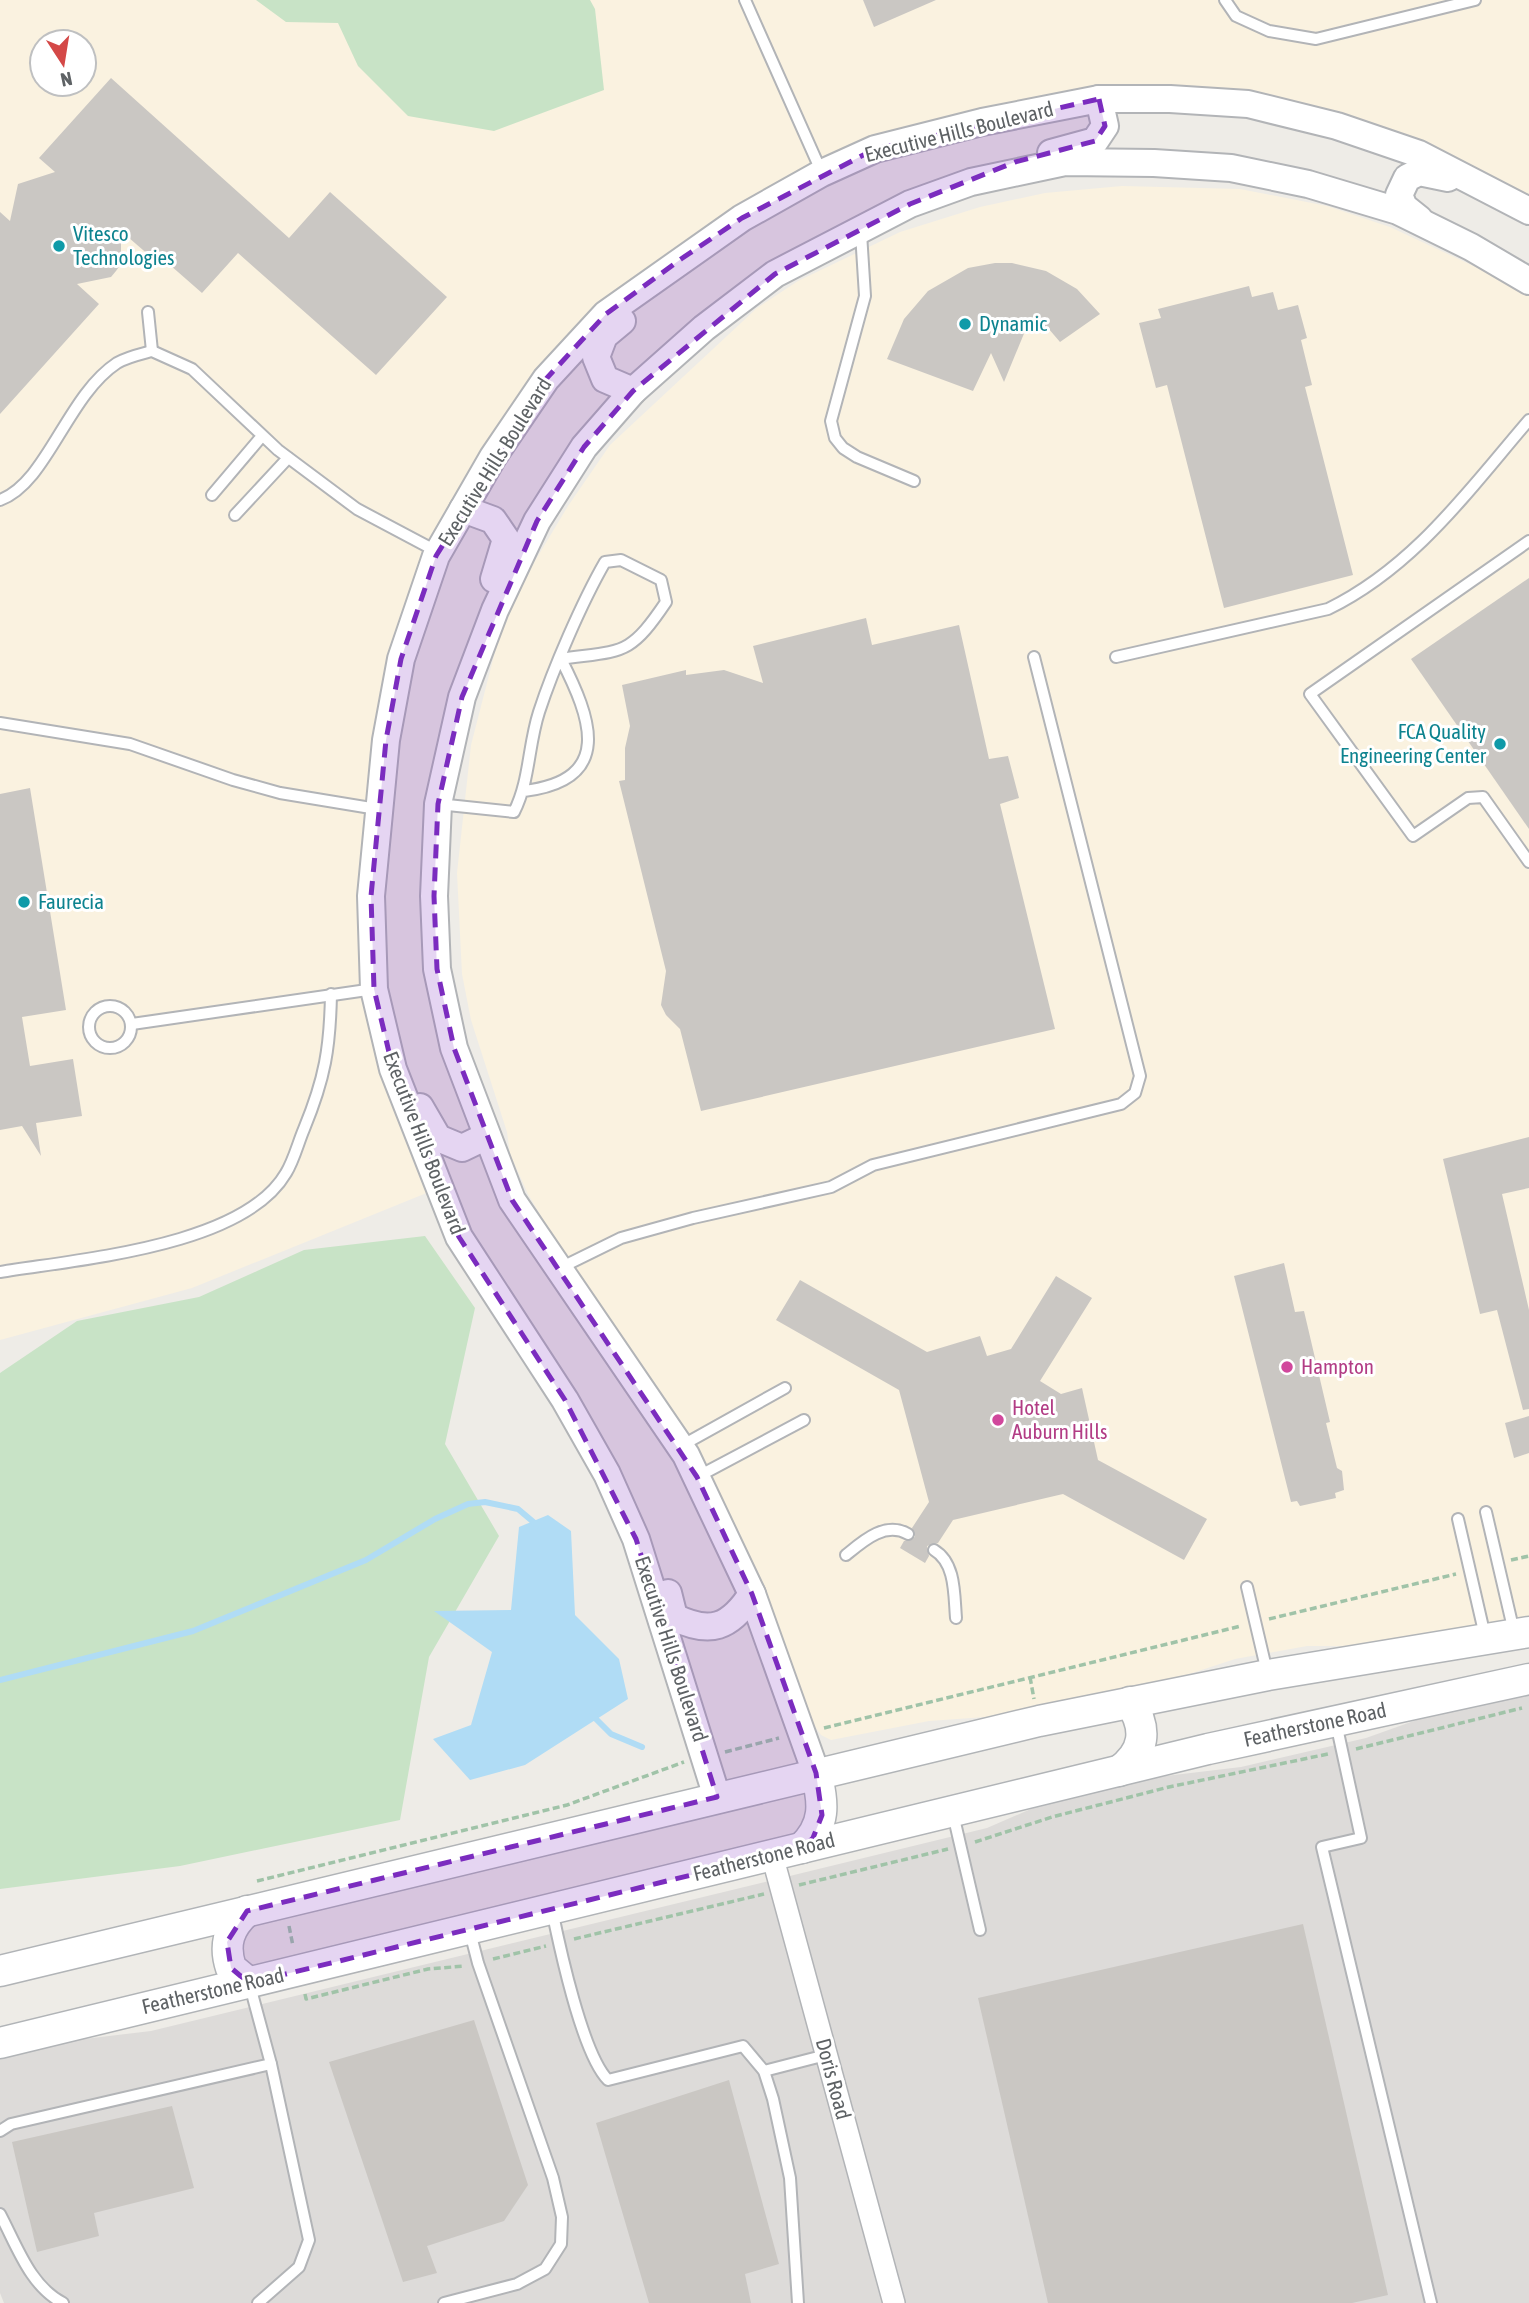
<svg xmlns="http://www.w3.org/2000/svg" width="1529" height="2303" font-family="'Asap Condensed',sans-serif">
<rect width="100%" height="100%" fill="#eeece7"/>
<!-- commercial -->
<g fill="#faf2e0" fill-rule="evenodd">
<path d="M0 0H1529V198L1369 129 1120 94 845 157 553 364 425 569 365 922 434 1190 192 1288 0 1340ZM42 42H84V84H42Z"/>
<path d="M1122 186 1240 189 1327 206 1390 227 1529 292V1619L1364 1646H1307L1235 1659 1171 1680 1013 1715 929 1721 831 1740 821 1735 807 1715 766 1589 724 1501 679 1423 558 1245 528 1194 510 1154 507 1132 471 1020 462 974 457 873 471 745 496 648 513 605 535 561 568 506 610 445 757 308 798 281 900 232 980 207 1045 193Z"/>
</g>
<!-- industrial -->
<path fill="#dddbd9" d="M1529 1692V2303H4L0 2293V2054L42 2044 151 2031 987 1828 1040 1805 1132 1780 1241 1767 1366 1738 1439 1712Z"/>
<!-- green -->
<g fill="#c8e3c6">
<path d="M256 0H590L595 9 604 90 494 131 408 116 358 66 338 23 286 22Z"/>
<path d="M425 1236 475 1308 445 1444 499 1536 429 1657 400 1820 180 1866 0 1889V1373L77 1321 199 1297 304 1250Z"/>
</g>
<!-- water -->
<path fill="#b0dcf5" d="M548 1515 571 1531 575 1615 619 1659 628 1699 525 1765 470 1780 433 1739 471 1725 492 1652 434 1611 511 1610 519 1527Z"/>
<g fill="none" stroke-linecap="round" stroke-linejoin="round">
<!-- stream -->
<g stroke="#b0dcf5" stroke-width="6">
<path d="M0 1680 193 1631 366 1560 435 1519 468 1504 485 1502 518 1509 537 1525"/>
<path d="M592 1715 611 1734 642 1747"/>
</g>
</g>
<!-- building -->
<g fill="#cac7c3">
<path d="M863 0H936L874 27Z"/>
<path d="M111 78 289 238 330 192 447 297 376 375 238 253 202 293 162 258 158 263 121 231V264L116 271 111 277 77 284 99 304 0 414V212L10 221 18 184 55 172 39 158Z"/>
<path d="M995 263H1012L1046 271 1077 289 1100 314 1060 342 1048 328 1030 319 1004 382 991 353 973 391 887 359 904 319 928 291 968 268Z"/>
<path d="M1249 286 1252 297 1273 292 1278 310 1298 305 1307 338 1301 340 1312 385 1305 387 1353 575 1224 608 1167 385 1156 388 1139 323 1161 318 1158 309Z"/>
<path d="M1529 578V829L1411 659Z"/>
<path d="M866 618 872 645 959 625 989 759 1008 756 1019 798 1000 804 1055 1029 701 1111 680 1029 666 1015 661 1005 666 971 619 781 625 780V748L630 726 622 685 686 670V675L724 670 763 683 753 646Z"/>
<path d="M30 788 66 1010 22 1017 30 1066 73 1059 82 1116 36 1123 41 1156 22 1126 0 1130V794Z"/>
<path d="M1529 1137V1188L1502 1194 1529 1310V1409L1523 1410 1497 1310 1480 1314 1443 1159Z"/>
<path d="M1284 1263 1295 1312 1304 1311 1330 1422 1326 1423 1337 1468 1342 1471 1344 1490 1335 1493 1336 1498 1300 1506 1297 1501 1291 1502 1234 1276Z"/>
<path d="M1056 1276 1092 1298 1040 1381 1061 1394 1082 1388 1098 1460 1207 1519 1184 1560 1063 1494 953 1520 938 1543 927 1546 929 1556 925 1563 900 1548 904 1541 915 1537 912 1528 929 1502 899 1390 776 1320 800 1280 927 1352 980 1336 987 1356 1011 1349Z"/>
<path d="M1529 1416V1453L1514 1458 1505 1423Z"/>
<path d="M1303 1924 1388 2295 1352 2303H1048L978 1998Z"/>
<path d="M474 2020 528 2185 504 2221 427 2246 437 2273 403 2282 329 2062Z"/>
<path d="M729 2080 779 2264 745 2274 751 2303H649L596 2123Z"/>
<path d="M172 2106 194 2188 94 2213 99 2236 37 2252 12 2142Z"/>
</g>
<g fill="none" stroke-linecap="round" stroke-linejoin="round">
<defs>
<g id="service">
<path d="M745 0 822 173"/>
<path d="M1225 0 1236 16 1269 31 1316 39 1475 0"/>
<path d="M861 233 865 296 831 421 835 438 843 448 857 457 914 481"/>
<path d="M148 312 152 351"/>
<path d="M212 495 262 436"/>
<path d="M0 500C47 483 67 396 117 363 127 357 141 354 152 351L192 369 278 450 357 509 438 552"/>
<path d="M235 515 288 458"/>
<path d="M1529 541 1310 694 1413 836 1468 798 1483 797 1529 862"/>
<path d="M1116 657 1328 609C1414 567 1468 491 1529 420"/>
<path d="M0 723 130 744 233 780 280 793 377 809"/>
<path d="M438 804 514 812C530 780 528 746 539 712 553 669 582 602 605 562L621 560 661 580 666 602C629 657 623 650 561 659 591 718 615 780 524 791"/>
<circle cx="110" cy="1027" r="21"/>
<path d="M132 1024 374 989"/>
<path d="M560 1268 621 1238 693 1218 831 1187 873 1165 1121 1104 1135 1093 1140 1076 1034 657"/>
<path d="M0 1272C78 1259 243 1247 286 1173 294 1160 298 1143 304 1129 325 1078 330 1048 331 994"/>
<path d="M681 1446 785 1388"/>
<path d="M697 1477 804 1420"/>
<path d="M1486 1512 1514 1632"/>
<path d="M1458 1519 1485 1636"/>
<path d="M934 1550C956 1563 954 1595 956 1618"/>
<path d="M846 1555C863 1541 885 1521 908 1534"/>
<path d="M1247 1587 1267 1672"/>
<path d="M1336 1723 1361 1838 1322 1847 1431 2303"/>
<path d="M953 1814 980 1930"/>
<path d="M552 1910C560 1949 583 2055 608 2080L743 2046 764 2071 773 2099 790 2178 798 2303"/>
<path d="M250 1986 271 2064 309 2240 299 2267 258 2303"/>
<path d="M764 2071 826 2055"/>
<path d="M0 2131 11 2124 271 2064"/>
<path d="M0 2214C17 2246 30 2286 63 2303"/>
<path d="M444 2303 517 2284 545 2269 561 2244 562 2217 553 2178 478 1963 470 1932"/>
</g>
<path id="minor" d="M772 1855 894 2303"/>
<g id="tertiary">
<path d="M1051 153 1095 141 1105 126 1099 99"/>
<path d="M1419 219 1404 207 1399 195 1407 178 1419 172 1448 178"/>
<path d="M622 321 604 336 596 357 605 379 633 391"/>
<path d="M463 509 493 520 506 539 494 579"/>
<path d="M420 1107 438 1138 462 1148 487 1136"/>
<path d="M668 1593 674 1617C710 1635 730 1628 752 1594"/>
<path d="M816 1773 752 1594 686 1455 512 1200 454 1048 437 969 434 896 438 804 462 697 495 610 537 521 584 447 633 391 704 328 775 274 910 204 971 182 1065 162 1154 163 1231 168 1308 184 1398 211 1471 247 1529 281"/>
<path d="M717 1797 636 1539 607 1474 565 1400 459 1237 393 1069 374 989 371 896 386 740 401 659 436 556 493 457 546 379 606 314 742 218 822 173 875 149 982 122 1099 99H1170L1248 104 1337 126 1419 154 1529 211"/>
</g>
<g id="secondary">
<path d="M1119 1771C1145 1752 1148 1729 1130 1702"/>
<path d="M802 1848C826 1825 824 1803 816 1773"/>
<path d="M247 1911C229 1927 223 1944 231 1968L249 1983"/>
<path d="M0 1971 1039 1721 1268 1675 1529 1632"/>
<path d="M0 2043 1208 1749 1529 1679"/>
</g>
</defs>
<!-- service casing -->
<use href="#service" stroke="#b2b4b7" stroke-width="14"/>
<!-- minor casing -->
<use href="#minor" stroke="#b2b4b7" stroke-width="24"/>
<!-- tertiary casing -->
<use href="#tertiary" stroke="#b2b4b7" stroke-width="30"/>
<!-- secondary casing -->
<use href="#secondary" stroke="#b1b4b7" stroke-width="33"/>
<!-- path -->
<g stroke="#a0c3a8" stroke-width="3.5" stroke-dasharray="7 3.5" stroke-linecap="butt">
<path d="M1511 1560 1529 1556"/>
<path d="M1269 1619 1456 1574"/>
<path d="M1030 1677 1034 1699"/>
<path d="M824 1728 1241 1626"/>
<path d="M1356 1749 1522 1708"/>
<path d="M725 1752 779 1738"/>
<path d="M975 1842 1052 1817 1169 1787 1328 1754"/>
<path d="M257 1881 567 1805 684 1762"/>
<path d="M799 1885 948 1849"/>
<path d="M289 1926 293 1946"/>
<path d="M574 1939 764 1894"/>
<path d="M493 1959 546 1946"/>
<path d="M305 1994 306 1999 428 1969 465 1966"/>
</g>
<!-- service -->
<use href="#service" stroke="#fff" stroke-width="10"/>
<!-- minor -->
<use href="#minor" stroke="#fff" stroke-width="21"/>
<!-- tertiary -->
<use href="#tertiary" stroke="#fff" stroke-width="26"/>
<!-- secondary -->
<use href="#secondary" stroke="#fff" stroke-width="30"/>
</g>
<!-- marked area -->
<path fill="#7b2cbf" fill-opacity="0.2" stroke="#7b2cbf" stroke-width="5" stroke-dasharray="14 9" stroke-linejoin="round" d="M1099 99 1105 126 1095 141 1015 162 910 204 775 274 633 391 584 447 537 521 462 697 438 804 434 896 437 969 454 1048 512 1200 697 1477 752 1594 816 1773 822 1815 813 1838 802 1848 249 1983 231 1968 227 1942 247 1911 717 1797 636 1539 565 1400 459 1237 393 1069 374 989 371 896 386 740 401 659 436 556 546 379 606 314 681 259 742 218 875 149Z"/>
<!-- markers -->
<g fill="#0f9aa8" stroke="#fff" stroke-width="2.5">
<circle cx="59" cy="246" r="7"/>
<circle cx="965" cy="324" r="7"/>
<circle cx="1500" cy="744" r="7"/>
<circle cx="24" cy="902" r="7"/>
</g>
<g fill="#d1479c" stroke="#fff" stroke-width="2.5">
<circle cx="1287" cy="1367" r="7"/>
<circle cx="998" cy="1420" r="7"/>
</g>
<g text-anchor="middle" stroke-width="6" stroke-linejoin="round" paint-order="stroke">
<!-- street labels -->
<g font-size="21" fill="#5e6265" stroke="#fff">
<text transform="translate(959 132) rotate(-14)" y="7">Executive Hills Boulevard</text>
<text transform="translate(495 462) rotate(-58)" y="7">Executive Hills Boulevard</text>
<text transform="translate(424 1143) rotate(69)" y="7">Executive Hills Boulevard</text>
<text transform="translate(671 1649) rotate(72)" y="7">Executive Hills Boulevard</text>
<text transform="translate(1315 1725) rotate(-12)" y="7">Featherstone Road</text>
<text transform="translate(764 1857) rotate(-14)" y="7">Featherstone Road</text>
<text transform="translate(213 1991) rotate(-13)" y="7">Featherstone Road</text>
<text transform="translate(833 2079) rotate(75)" y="7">Doris Road</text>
</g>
<!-- culture labels -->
<g font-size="21" fill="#0d838f" stroke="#fff" text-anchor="start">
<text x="73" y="241">Vitesco<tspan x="73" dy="24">Technologies</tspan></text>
<text x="979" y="331">Dynamic</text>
<text x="1486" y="739" text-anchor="end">FCA Quality<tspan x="1486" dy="24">Engineering Center</tspan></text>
<text x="38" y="909">Faurecia</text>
</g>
<!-- hotel labels -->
<g font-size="21" fill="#b23c85" stroke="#fff" text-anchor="start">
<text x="1301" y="1374">Hampton</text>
<text x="1012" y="1415">Hotel<tspan x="1012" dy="24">Auburn Hills</tspan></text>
</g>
</g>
<!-- north arrow -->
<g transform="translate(63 63) rotate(168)"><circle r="33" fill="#ffffff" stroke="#bfc0c1" stroke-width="2"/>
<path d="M0-5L12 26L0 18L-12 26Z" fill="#d44847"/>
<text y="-10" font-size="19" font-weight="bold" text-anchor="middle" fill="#5e6265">N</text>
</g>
</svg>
